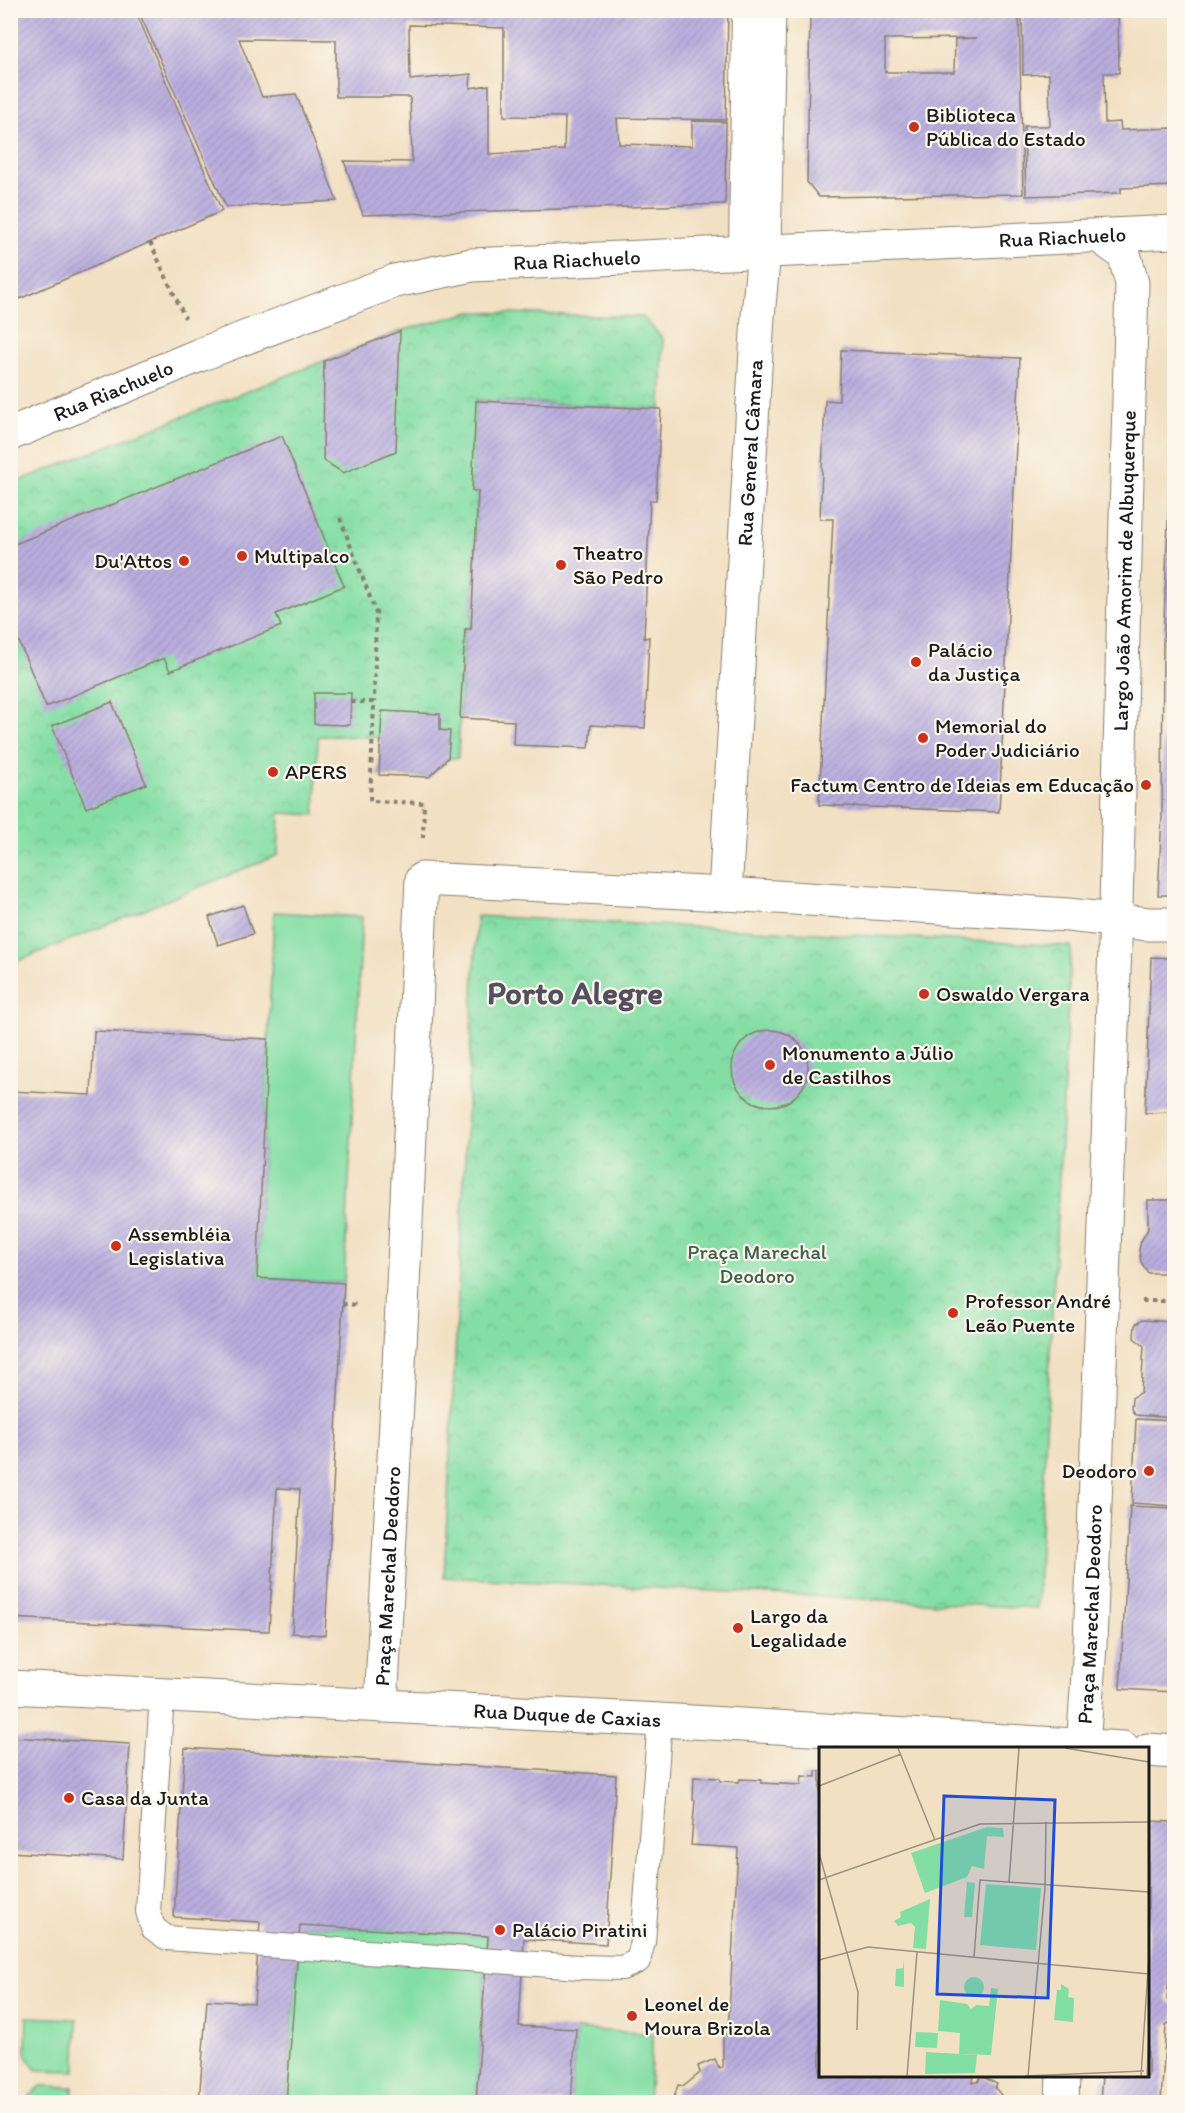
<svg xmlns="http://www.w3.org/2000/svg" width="1185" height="2113" font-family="Itim,sans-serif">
<defs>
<pattern id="park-crowns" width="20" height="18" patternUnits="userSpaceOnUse" patternTransform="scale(1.5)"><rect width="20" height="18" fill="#83dea4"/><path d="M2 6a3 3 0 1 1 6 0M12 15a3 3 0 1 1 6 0" fill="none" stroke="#71be8d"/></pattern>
<pattern id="building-hatch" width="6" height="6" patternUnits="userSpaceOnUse" patternTransform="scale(1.5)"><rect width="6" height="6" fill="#b9adde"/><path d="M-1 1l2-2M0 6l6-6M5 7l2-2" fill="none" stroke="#9e94be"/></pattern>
</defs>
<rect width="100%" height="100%" fill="#fbf7ec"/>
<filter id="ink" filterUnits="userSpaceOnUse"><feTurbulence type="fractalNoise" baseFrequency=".0167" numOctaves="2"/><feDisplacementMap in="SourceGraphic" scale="12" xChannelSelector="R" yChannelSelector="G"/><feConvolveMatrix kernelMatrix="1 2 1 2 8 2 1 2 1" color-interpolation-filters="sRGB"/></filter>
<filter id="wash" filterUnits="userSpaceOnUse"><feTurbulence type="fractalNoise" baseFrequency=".008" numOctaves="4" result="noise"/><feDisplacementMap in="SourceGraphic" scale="24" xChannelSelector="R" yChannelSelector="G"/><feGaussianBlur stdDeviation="1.35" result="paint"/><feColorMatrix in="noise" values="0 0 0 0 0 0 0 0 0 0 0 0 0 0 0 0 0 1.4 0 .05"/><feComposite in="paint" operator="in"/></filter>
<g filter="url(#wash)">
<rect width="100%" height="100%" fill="#f2e0c2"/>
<!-- green -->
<g fill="#83dea4" stroke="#507d60" stroke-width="1.5">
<path d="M274 912 362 917 344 1283 257 1278Z"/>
<path d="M300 1925 488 1936 476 2102H286Z"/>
<path d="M27 2017 77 2019 76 2071 36 2070 26 2054Z"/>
<path d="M576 2029 653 2034 648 2102H571Z"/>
<path d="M41 2086 73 2087 72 2102H24Z"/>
</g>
<!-- park -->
<g fill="url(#park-crowns)" stroke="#507d60" stroke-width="1.5">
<path d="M471 312 643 317 663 339 661 409 476 400 472 491H478L471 629H464L458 758H448L429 777 379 775 381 737 318 736 315 815 280 813 278 855 11 964V484L400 331Z"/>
<path d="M477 916 1071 946 1037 1608 444 1577Z"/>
</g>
<g id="blocks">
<!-- building -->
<g fill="url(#building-hatch)" fill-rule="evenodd">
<path d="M10 10H135L222 211 10 303Z"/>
<path d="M138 10H728L726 120 617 118 619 144 692 146V121L726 122 725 204 363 215 344 161 412 162 410 97H336V40L239 39 262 97 296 94 337 201 226 207ZM409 25 504 28V116L565 117 564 150 489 154V85L470 88 471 74 410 80Z"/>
<path d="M810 10H1019L1023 194 819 197 807 182ZM977 38 955 39 954 72H885V39Z"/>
<path d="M1022 10H1118L1119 73H1104L1105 123 1120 122 1121 130 1174 128V186L1121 188V193L1026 196 1024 126H1050L1049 74 1023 75Z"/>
<path d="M400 331 396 451 343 473 323 460 324 361Z"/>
<path d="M841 350 1020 358 999 812 819 805 833 519H820L825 400 839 401Z"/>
<path d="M476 401 661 409 656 500H650L644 638 649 637 645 728 591 725 589 748 513 745 514 721 460 718 465 629H471L478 491H472Z"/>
<path d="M282 436 344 586 276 614 281 626 170 671 164 658 46 707 10 620V546Z"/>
<path d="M1173 456H1174V895H1158L1162 815 1163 645 1169 498H1171Z"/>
<path d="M314 693H351L350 725 314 724Z"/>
<path d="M112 702 146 784 86 808 52 726Z"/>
<path d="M382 711 440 714V730L450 731 448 758 429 777 379 775Z"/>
<path d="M243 905 253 934 218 945 209 917Z"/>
<path d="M1151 957 1174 958V1112L1145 1113Z"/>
<circle cx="770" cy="1068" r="38"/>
<path d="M94 1031 268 1039 257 1278 344 1283 325 1635 292 1633 300 1489 277 1488 269 1631 10 1618V1091L91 1095Z"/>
<path d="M1148 1200H1174V1273H1148L1141 1262 1139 1250 1141 1241 1148 1229Z"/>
<path d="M1142 1320 1174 1322V1418L1135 1415 1131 1409 1132 1398 1141 1392 1144 1346 1134 1338 1135 1325Z"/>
<path d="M1136 1419 1174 1421V1506L1132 1503Z"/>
<path d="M1130 1506 1174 1508V1692L1120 1689Z"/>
<path d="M10 1737 130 1744 123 1859 10 1852Z"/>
<path d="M185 1748 616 1775 606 1944 524 1939 519 2026 576 2029 571 2102H476L488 1936 300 1925 286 2102H199L207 2000 254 2003 260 1922 174 1917Z"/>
<path d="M816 1771H820V2076H974L973 2082H978L981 2076 997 2084 995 2088 1007 2102H677L673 2100 678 2085 684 2086 700 2073 698 2066 715 2059 719 2068 723 2067V2034L728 2035 738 1848 691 1845 695 1800H693L694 1777 719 1778 720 1781 739 1782 740 1779 761 1780V1783L801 1785 802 1776 816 1777Z"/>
<path d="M1148 1821 1174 1822V1906L1167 2000 1174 2005V2020L1166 2025 1161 2102H1100L1102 2076H1148Z"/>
</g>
</g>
</g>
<g filter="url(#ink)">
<use href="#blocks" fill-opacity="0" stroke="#877e6f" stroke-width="1.5"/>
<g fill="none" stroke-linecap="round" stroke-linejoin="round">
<defs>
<g id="service">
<path d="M741 253 744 10"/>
<path d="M162 1695 148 1911 153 1928 167 1938 580 1967 622 1968 638 1961 643 1942 660 1720"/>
</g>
<g id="minor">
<path id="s1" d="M725 894 758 316 764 251 769 10"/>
<path id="s2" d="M381 1706 402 1307 422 879 725 894 1068 915 1149 924H1174"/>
<path id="s3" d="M1083 1748 1090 1645 1115 945 1132 283 1124 254 1099 236"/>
<path d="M1062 2102 1063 2076"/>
</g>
<g id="tertiary">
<path id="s4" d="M10 434 202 354 395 281 472 265 1174 232"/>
<path id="s5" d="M10 1687 660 1720 1123 1748"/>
<path d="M1148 1750 1174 1752"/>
</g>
</defs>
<!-- service casing -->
<use href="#service" stroke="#877e6f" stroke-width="26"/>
<!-- minor casing -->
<use href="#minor" stroke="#877e6f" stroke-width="35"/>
<!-- tertiary casing -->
<use href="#tertiary" stroke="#877e6f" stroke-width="35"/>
<!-- path -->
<g stroke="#877e6f" stroke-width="4" stroke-dasharray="4.5 4.5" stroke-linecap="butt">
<path d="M150 242 185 318"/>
<path d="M340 518 376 613 374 702"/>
<path d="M351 702H374L370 801 424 803 423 838"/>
<path d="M1142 1301H1174"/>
<path d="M342 1304 360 1305"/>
</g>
<!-- service -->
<use href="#service" stroke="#fff" stroke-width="24"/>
<!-- minor -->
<use href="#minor" stroke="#fff" stroke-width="33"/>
<!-- tertiary -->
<use href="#tertiary" stroke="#fff" stroke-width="33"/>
</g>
</g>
<!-- markers -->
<g fill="#c8321e" stroke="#fbf7ec" stroke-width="2">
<circle cx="914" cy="127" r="6"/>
<circle cx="242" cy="556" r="6"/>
<circle cx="184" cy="561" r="6"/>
<circle cx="561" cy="565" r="6"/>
<circle cx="916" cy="662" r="6"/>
<circle cx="923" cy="738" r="6"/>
<circle cx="273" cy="772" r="6"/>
<circle cx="1146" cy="785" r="6"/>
<circle cx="924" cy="994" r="6"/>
<circle cx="770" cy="1065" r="6"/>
<circle cx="116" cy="1246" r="6"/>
<circle cx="953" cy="1313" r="6"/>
<circle cx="1149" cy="1471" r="6"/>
<circle cx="738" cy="1628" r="6"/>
<circle cx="69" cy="1798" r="6"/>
<circle cx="500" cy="1930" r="6"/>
<circle cx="632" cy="2016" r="6"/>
</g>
<g text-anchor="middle" stroke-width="4.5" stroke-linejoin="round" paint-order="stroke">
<!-- poi labels -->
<g font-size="21" fill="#1c1c1c" stroke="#fbf7ec" text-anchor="start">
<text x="926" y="122">Biblioteca<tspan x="926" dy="24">Pública do Estado</tspan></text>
<text x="573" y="560">Theatro<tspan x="573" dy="24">São Pedro</tspan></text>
<text x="254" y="563">Multipalco</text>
<text x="172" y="568" text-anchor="end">Du'Attos</text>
<text x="928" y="657">Palácio<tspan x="928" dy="24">da Justiça</tspan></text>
<text x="935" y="733">Memorial do<tspan x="935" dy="24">Poder Judiciário</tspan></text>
<text x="285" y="779">APERS</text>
<text x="1134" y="792" text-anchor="end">Factum Centro de Ideias em Educação</text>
<text x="936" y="1001">Oswaldo Vergara</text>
<text x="782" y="1060">Monumento a Júlio<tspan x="782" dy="24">de Castilhos</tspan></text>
<text x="128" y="1241">Assembléia<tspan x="128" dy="24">Legislativa</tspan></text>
<text x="965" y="1308">Professor André<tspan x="965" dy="24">Leão Puente</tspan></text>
<text x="1137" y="1478" text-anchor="end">Deodoro</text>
<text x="750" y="1623">Largo da<tspan x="750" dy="24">Legalidade</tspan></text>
<text x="81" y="1805">Casa da Junta</text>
<text x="512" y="1937">Palácio Piratini</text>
<text x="644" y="2011">Leonel de<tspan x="644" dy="24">Moura Brizola</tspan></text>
</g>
<!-- street labels -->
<g font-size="21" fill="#1c1c1c" stroke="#fbf7ec">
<text dy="7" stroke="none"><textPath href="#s4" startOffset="1084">Rua Riachuelo</textPath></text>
<text dy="7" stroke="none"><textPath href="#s4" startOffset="598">Rua Riachuelo</textPath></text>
<text dy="7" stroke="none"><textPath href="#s4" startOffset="112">Rua Riachuelo</textPath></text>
<text dy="7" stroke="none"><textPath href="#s1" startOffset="442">Rua General Câmara</textPath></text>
<text dy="7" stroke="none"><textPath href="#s3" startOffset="1178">Largo João Amorim de Albuquerque</textPath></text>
<text dy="7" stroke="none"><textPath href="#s2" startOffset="130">Praça Marechal Deodoro</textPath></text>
<text dy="7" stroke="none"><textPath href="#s3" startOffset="134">Praça Marechal Deodoro</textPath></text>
<text dy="7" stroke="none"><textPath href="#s5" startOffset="558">Rua Duque de Caxias</textPath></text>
</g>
<!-- park labels -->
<g font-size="21" fill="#40604c" stroke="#fbf7ec">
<text x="757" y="1259">Praça Marechal<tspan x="757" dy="24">Deodoro</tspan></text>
</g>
<!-- town labels -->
<g font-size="33" font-weight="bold" fill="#534f60" stroke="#fbf7ec">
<text x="575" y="1004">Porto Alegre</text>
</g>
</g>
<!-- overview -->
<g transform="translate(819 1747)">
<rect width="330" height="330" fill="#f2e0c2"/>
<path d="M148 135 156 136 153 170H145ZM111 152 107 202 94 201 96 180 92 176 79 179 75 174 82 170 81 165ZM85 212V240L76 239 77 222 84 221ZM145 240a10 10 0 1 1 20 0a10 10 0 1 1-20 0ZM242 237 250 242 249 250 255 251 254 275 235 273 238 243H242ZM172 241 179 242 172 308 140 307 141 286 119 284 121 253 148 257 152 262 157 258 170 259ZM97 285 119 286 118 301 96 300Z" fill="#83dea4"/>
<path d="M168 80 184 81 185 90 168 89 165 122 153 119 148 130 106 146 92 106ZM167 137 222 141 217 203 161 198ZM107 305 158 308 156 326 106 327Z" fill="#83dea4"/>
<path fill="none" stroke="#9c9280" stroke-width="1.5" d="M79 1 116 93M246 1 330 15M0 39 82 7M0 106 39 245 38 283M0 133 161 77 330 75M190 135 200 1M155 210 161 133 330 145M0 213 49 200 330 227M88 329 98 205M206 329 325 324M209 329 226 141 227 75M322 329 330 207M328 329 330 285"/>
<path fill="#1d4ed8" fill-opacity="0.15" stroke="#1d4ed8" stroke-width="3" d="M125 49 236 53 229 251 118 247Z"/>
<rect width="330" height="330" fill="none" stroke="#1c1c1c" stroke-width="3"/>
</g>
<!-- margin -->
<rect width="1185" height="2113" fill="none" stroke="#fbf7ec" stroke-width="36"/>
</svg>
